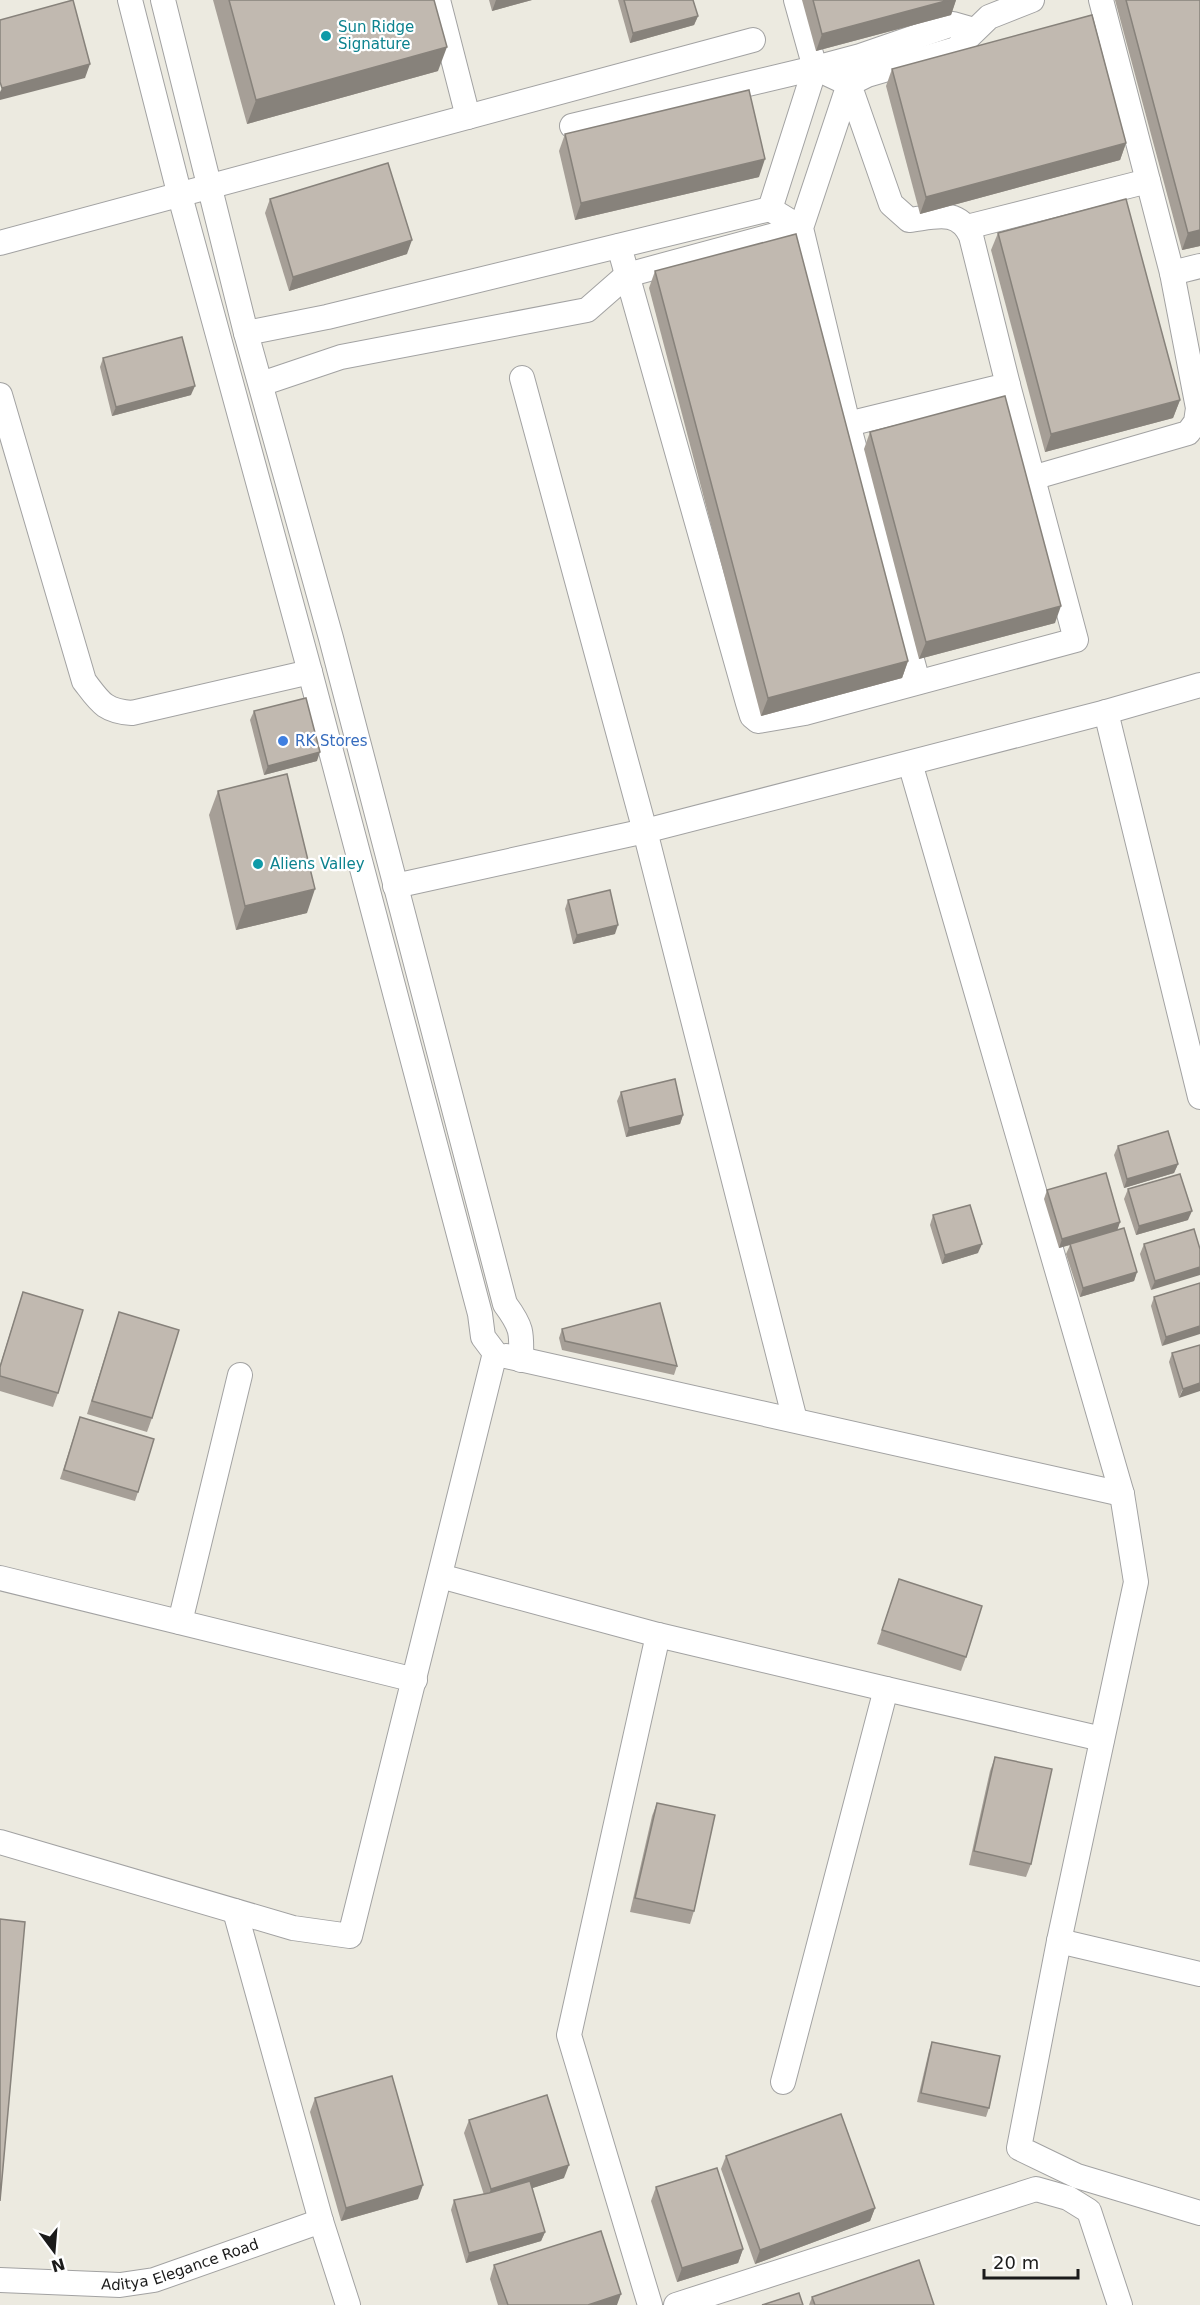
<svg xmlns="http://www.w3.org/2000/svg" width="1200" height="2305" font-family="'DejaVu Sans',sans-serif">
<rect width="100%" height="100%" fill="#eceae0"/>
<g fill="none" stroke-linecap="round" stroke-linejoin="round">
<defs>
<g id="street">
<path d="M163 0 246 333 331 638 505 1304C522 1327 522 1332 521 1360"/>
<path d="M438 0 468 117"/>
<path d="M796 0 815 68"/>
<path d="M572 126 815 68 849 84 891 204 909 220C935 217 958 208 971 236L1008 385 848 424 801 228 849 84 867 75 956 49 989 17 1032 0"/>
<path d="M770 209 815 68 860 56 953 24 974 30"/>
<path d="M967 227 1148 181"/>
<path d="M0 243 753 40"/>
<path d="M619 246 748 703 752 716 758 721 805 713 1076 640 1008 385"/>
<path d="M1172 273 1200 266"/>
<path d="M246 333 327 317 770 209 801 228"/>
<path d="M522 378 645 831 795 1420"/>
<path d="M261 384 341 357 587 310 627 275 801 228"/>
<path d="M0 395 84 681C100 702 104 711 132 713L310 672"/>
<path d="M848 424 918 682"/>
<path d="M1032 478 1188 433 1196 422 1198 408 1172 273 1101 0"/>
<path d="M1106 712 1200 1097"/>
<path d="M910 763 1122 1494 1136 1582 1059 1941 1019 2148 1077 2176 1200 2213"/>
<path d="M395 886 645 831 1106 712 1200 685"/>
<path d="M506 1356 1122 1494"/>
<path d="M440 1576 658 1635 886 1689 783 2082"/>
<path d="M0 1578 415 1680"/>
<path d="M180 1622 240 1375"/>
<path d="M886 1689 1102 1739"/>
<path d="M0 1842 293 1928 350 1936 495 1353 483 1337 480 1314 310 672 180 196 130 0"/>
<path d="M235 1911 321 2221 348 2305"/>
<path d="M1059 1941 1200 1974"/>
<path id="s1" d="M0 2280 120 2285 154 2280 321 2221"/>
<path d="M650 2305 569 2035 658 1635"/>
<path d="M676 2305 1036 2189 1068 2198 1089 2211 1120 2305"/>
</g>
</defs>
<!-- street casing -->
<use href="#street" stroke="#a2a2a2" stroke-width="26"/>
<!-- street -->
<use href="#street" stroke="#fff" stroke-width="24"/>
</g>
<!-- wall -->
<g fill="#a69f97">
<path d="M213 0H434L438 71 247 124Z"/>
<path d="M489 0H532L492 11Z"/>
<path d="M618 0H693L698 16 694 25 630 43Z"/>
<path d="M802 0H956L951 15 816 51Z"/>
<path d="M1115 0H1200V246L1182 250Z"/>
<path d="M892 69 1126 143 1120 160 920 214 886 86Z"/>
<path d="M565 134 759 177 575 220 559 151Z"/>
<path d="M270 199 407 254 289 291 265 213Z"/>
<path d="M998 233 1180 400 1173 418 1045 452 991 250Z"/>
<path d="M655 271 908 661 902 678 761 716 649 288Z"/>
<path d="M103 358 191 395 112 416 100 367Z"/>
<path d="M870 432 1055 623 919 659 864 449Z"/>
<path d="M254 711 317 761 264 775 250 720Z"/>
<path d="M218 791 307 913 236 930 209 815Z"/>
<path d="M568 900 615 934 573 944 565 909Z"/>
<path d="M621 1092 683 1115 680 1124 626 1137 617 1101Z"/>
<path d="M1118 1146 1178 1164 1174 1173 1124 1188 1114 1155Z"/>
<path d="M1128 1189 1188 1220 1136 1235 1124 1199Z"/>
<path d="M1047 1190 1120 1222 1117 1230 1137 1272 1134 1281 1080 1297 1066 1254 1070 1245 1059 1248 1044 1199Z"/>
<path d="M933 1215 978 1253 942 1264 930 1225Z"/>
<path d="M1194 1229 1151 1290 1140 1254 1144 1244Z"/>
<path d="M1200 1283 1162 1346 1151 1306 1154 1297Z"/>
<path d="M23 1292 58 1393 53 1407 0 1391V1365Z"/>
<path d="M119 1312 152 1418 147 1432 87 1414Z"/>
<path d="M562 1329 677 1366 674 1375 562 1350 559 1338Z"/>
<path d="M1200 1345 1179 1398 1169 1362 1172 1353Z"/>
<path d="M80 1417 138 1492 135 1501 60 1479Z"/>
<path d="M899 1579 966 1657 961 1671 877 1644Z"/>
<path d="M995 1757 1031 1864 1026 1877 969 1865 990 1771Z"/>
<path d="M657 1803 694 1911 690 1924 630 1912 652 1816Z"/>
<path d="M932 2042 989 2108 986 2117 917 2102 929 2051Z"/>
<path d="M315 2098 418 2199 341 2221 310 2112Z"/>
<path d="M469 2120 564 2178 532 2188 545 2232 541 2241 466 2263 451 2210 454 2200 484 2195 464 2133Z"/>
<path d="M726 2156 875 2208 870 2221 755 2264 721 2169Z"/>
<path d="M656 2187 743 2249 738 2263 677 2282 651 2201Z"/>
<path d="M494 2265 617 2305H498L490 2279Z"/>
<path d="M812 2297 934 2305H809Z"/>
</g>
<!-- shaded-wall -->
<g fill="#87827b">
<path d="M496 0H532L492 11Z"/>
<path d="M949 0H956L951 15 816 51 822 34Z"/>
<path d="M698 16 694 25 630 43 633 33Z"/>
<path d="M447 47 438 71 247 124 256 100Z"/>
<path d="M90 64 85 78 0 100V92L2 88Z"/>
<path d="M1126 143 1120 160 920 214 926 197Z"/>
<path d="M765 159 759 177 575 220 581 203Z"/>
<path d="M1200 230V246L1182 250 1188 233Z"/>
<path d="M412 240 407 254 289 291 293 277Z"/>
<path d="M195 386 191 395 112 416 116 407Z"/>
<path d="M1180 400 1173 418 1045 452 1051 434Z"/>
<path d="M1061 606 1055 623 919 659 926 642Z"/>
<path d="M908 661 902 678 761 716 768 698Z"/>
<path d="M320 752 317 761 264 775 268 766Z"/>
<path d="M315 889 307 913 236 930 245 906Z"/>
<path d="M618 925 615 934 573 944 577 935Z"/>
<path d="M683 1115 680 1124 626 1137 629 1128Z"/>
<path d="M1178 1164 1174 1173 1124 1188 1127 1179Z"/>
<path d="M1192 1211 1188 1220 1136 1235 1139 1226Z"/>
<path d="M1120 1222 1117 1231 1059 1248 1062 1239Z"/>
<path d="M982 1244 978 1253 942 1264 945 1255Z"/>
<path d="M1200 1267V1275L1151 1290 1155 1281Z"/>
<path d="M1137 1272 1134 1281 1080 1297 1083 1288Z"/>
<path d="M1200 1326V1334L1162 1346 1166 1337Z"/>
<path d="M1200 1383V1391L1179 1398 1183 1389Z"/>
<path d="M569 2165 564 2178 486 2203 491 2189Z"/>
<path d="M423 2185 418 2199 341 2221 346 2208Z"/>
<path d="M875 2208 870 2221 755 2264 760 2250Z"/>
<path d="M545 2232 541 2241 466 2263 469 2253Z"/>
<path d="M743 2249 738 2263 677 2282 682 2268Z"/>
<path d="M621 2294 617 2305H588Z"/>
</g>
<!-- building -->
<g fill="#c1b9b0" stroke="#87827b" stroke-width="1.5">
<path d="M73 0 90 64 2 88 0 82V20Z"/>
<path d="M229 0H434L447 47 256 100Z"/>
<path d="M624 0H693L698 16 633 33Z"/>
<path d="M813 0H949L822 34Z"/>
<path d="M1126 0H1200V230L1188 233Z"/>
<path d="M1092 15 1126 143 926 197 892 69Z"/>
<path d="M749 90 765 159 581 203 565 134Z"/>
<path d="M388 163 412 240 293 277 270 199Z"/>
<path d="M1126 199 1180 400 1051 434 998 233Z"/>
<path d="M796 234 908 661 768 698 655 271Z"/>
<path d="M182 337 195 386 116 407 103 358Z"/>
<path d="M1005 396 1061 606 926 642 870 432Z"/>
<path d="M306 698 320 752 268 766 254 711Z"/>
<path d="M287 774 315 889 245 906 218 791Z"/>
<path d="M610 890 618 925 577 935 568 900Z"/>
<path d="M675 1079 683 1115 629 1128 621 1092Z"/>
<path d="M1168 1131 1178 1164 1127 1179 1118 1146Z"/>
<path d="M1106 1173 1120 1222 1062 1239 1047 1190Z"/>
<path d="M1180 1174 1192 1211 1139 1226 1128 1189Z"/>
<path d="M970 1205 982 1244 945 1255 933 1215Z"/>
<path d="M1124 1228 1137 1272 1083 1288 1070 1244Z"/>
<path d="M1194 1229 1200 1249V1267L1155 1281 1144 1244Z"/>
<path d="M1200 1283V1326L1166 1337 1154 1297Z"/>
<path d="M23 1292 83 1310 58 1393 0 1376V1367Z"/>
<path d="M660 1303 677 1366 565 1341 562 1329Z"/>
<path d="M119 1312 179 1330 152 1418 92 1401Z"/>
<path d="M1200 1345V1383L1183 1389 1172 1353Z"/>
<path d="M80 1417 154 1439 138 1492 64 1470Z"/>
<path d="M899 1579 982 1606 966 1657 882 1630Z"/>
<path d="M995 1757 1052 1769 1031 1864 974 1851Z"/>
<path d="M657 1803 715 1815 694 1911 635 1898Z"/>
<path d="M0 1919 25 1922 0 2201Z"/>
<path d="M932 2042 1000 2056 989 2108 921 2093Z"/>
<path d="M392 2076 423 2185 346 2208 315 2098Z"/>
<path d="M547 2095 569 2165 491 2189 469 2120Z"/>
<path d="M841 2114 875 2208 760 2250 726 2156Z"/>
<path d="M717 2168 743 2249 682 2268 656 2187Z"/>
<path d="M530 2181 545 2232 469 2253 454 2200 489 2193Z"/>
<path d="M601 2231 621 2294 588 2305H508L494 2265Z"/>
<path d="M919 2260 934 2305H815L812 2297Z"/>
<path d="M799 2293 803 2305H762Z"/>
</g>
<!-- markers -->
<g fill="#0f9aa8" stroke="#fff" stroke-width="2">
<circle cx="326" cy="36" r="6"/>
<circle cx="258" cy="864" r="6"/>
</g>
<circle fill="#3f7fe0" stroke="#fff" stroke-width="2" cx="283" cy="741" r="6"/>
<g text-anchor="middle" stroke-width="4.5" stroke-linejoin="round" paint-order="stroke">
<!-- culture labels -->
<g font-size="15" fill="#0d838f" stroke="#fff" text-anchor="start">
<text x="338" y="32">Sun Ridge<tspan x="338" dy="17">Signature</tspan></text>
<text x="270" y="869">Aliens Valley</text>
</g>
<!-- shop labels -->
<g font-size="15" fill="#366cbe" stroke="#fff" text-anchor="start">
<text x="295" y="746">RK Stores</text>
</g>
<!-- street labels -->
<g font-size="15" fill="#1b1b1b" stroke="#fff">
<text dy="5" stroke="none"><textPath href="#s1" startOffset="183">Aditya Elegance Road</textPath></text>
</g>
</g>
<!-- north arrow -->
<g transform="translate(54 2251) rotate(164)" stroke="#ffffff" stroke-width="4.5" paint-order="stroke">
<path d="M0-4.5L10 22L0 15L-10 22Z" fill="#1b1b1b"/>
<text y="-9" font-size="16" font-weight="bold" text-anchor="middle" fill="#1b1b1b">N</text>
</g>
<!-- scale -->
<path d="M984 2269v9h94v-9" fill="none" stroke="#1b1b1b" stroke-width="3"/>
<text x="993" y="2269" font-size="18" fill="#1b1b1b" stroke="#ffffff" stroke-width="4.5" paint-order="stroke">20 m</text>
</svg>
